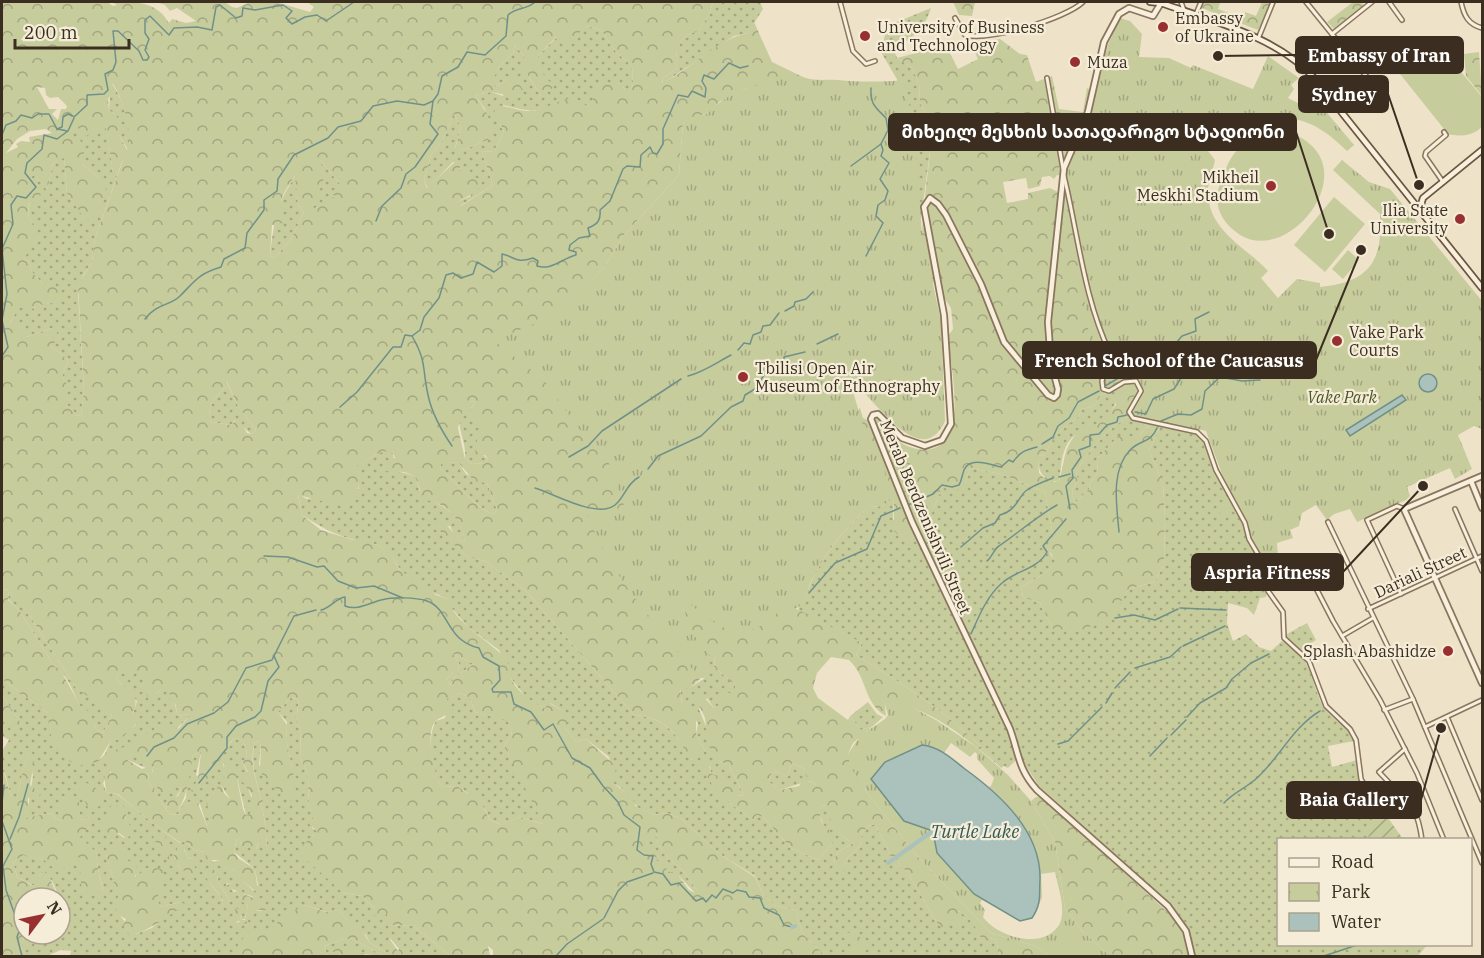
<svg xmlns="http://www.w3.org/2000/svg" width="1484" height="958" font-family="'IBM Plex Serif','Noto Sans Georgian',serif">
<defs>
<pattern id="grass-dots" width="8" height="8" patternUnits="userSpaceOnUse" patternTransform="scale(1.5)"><rect width="8" height="8" fill="#c7cc9d"/><path d="M2 2h.1M6 6h.1" fill="none" stroke="#a3a680" stroke-width="1.8" stroke-linecap="round"/></pattern>
<pattern id="forest-crowns" width="20" height="18" patternUnits="userSpaceOnUse" patternTransform="scale(1.5)"><rect width="20" height="18" fill="#c7cc9d"/><path d="M2 6a3 3 0 1 1 6 0M12 15a3 3 0 1 1 6 0" fill="none" stroke="#a3a680"/></pattern>
<pattern id="park-tufts" width="24" height="20" patternUnits="userSpaceOnUse" patternTransform="scale(1.5)"><rect width="24" height="20" fill="#c7cc9d"/><path d="M3 7l-1-3M5 7V3M7 7l1-3M15 17l-1-3M17 17v-4M19 17l1-3" fill="none" stroke="#a3a680"/></pattern>
<pattern id="garden-furrows" width="10" height="10" patternUnits="userSpaceOnUse" patternTransform="scale(1.5)"><rect width="10" height="10" fill="#c7cc9d"/><path d="M-1 1l2-2M0 10L10 0M9 11l2-2" fill="none" stroke="#a3a680"/></pattern>
</defs>
<rect width="100%" height="100%" fill="#eee3c9"/>
<!-- grass -->
<g fill="url(#grass-dots)" fill-rule="evenodd">
<path d="M713 2H760L763 9 748 33 734 36 662 84 663 78 677 68C674 48 679 36 698 31L709 15Z"/>
<path d="M931 8C926 26 912 41 893 48L897 58 912 68 919 83 920 103 928 118 932 137 921 218 909 206 917 123 898 81 881 52 887 26Z"/>
<path d="M587 26 601 30 616 52 632 66 633 84 629 94 623 87 593 101 587 107 555 103C538 115 523 110 503 105L500 125 504 131 494 151 482 152 493 185 460 206 459 201 471 196 459 171 461 165 453 162 428 188 424 181 431 155 442 141 454 114 461 127 455 148 463 150 490 139 485 109 475 95 491 92 503 96 507 79 495 87 490 84 499 67 513 53 515 45 526 59 523 68 541 96 546 80 538 68V56L557 37 573 36Z"/>
<path d="M111 83C122 94 135 137 128 150L119 135 116 115 109 110Z"/>
<path d="M106 125 113 172 123 159 95 238 92 262 83 276 78 293 84 391 81 415 77 416 67 405V384L62 377 68 360 51 346 52 328 26 337 10 324 20 303 36 309 33 303 42 305 39 299 49 304 53 284H43L32 272 29 261 24 260 35 225 28 218 32 176H36L47 190 53 163 64 157 67 193 86 220 99 178 83 165 71 141 67 138 69 134 78 128 92 133Z"/>
<path d="M320 160 340 184C336 196 323 209 311 208Z"/>
<path d="M296 175 298 205 304 212 290 241 274 258 270 256C274 222 276 204 296 175Z"/>
<path d="M225 379 238 406 256 430 251 434 235 420 231 425 211 422C207 405 212 400 224 389Z"/>
<path d="M1121 387 1123 389C1117 401 1110 416 1098 424 1085 433 1073 430 1065 449 1061 458 1061 471 1059 482 1042 480 1038 472 1038 456L1044 455 1057 434 1079 416 1082 409 1094 406 1101 395Z"/>
<path d="M471 401 476 402 471 408 483 433 477 450 488 459 485 463 472 464 465 459C468 438 447 417 471 401Z"/>
<path d="M1128 417 1150 427 1145 428 1139 437H1118L1098 458 1097 474 1090 483 1089 489 1075 503 1072 491 1078 480 1076 472C1091 448 1104 432 1128 417Z"/>
<path d="M1163 420 1197 428 1232 493 1237 508 1259 552 1268 581 1266 597 1260 598 1254 615 1247 608 1228 603 1227 623 1233 641 1246 634 1259 647 1271 651 1282 641C1312 653 1310 682 1323 706 1331 720 1348 725 1354 741L1328 746 1332 767 1357 760 1360 780 1349 788 1343 802 1348 815 1365 819 1371 815 1373 820 1368 839 1278 840V944L1427 945 1418 956H1194L1190 935 1167 902 1039 786 1022 760 1015 761 1008 768 1004 766 1001 768C961 721 908 687 856 655L862 643 801 613 798 608C806 601 808 588 813 578 826 552 846 526 869 507L883 506 894 496 893 520 934 508 942 487 965 483 970 468 1001 474 1045 492 1053 536 1050 554 1056 561 1047 572 1021 587 1023 597 1040 603 1053 629 1109 619 1129 589 1154 582 1164 565 1165 517 1163 484 1149 450Z"/>
<path d="M384 450 392 451 397 471 415 476C418 481 418 490 422 493 445 512 458 506 465 541L462 542 455 537 450 526 435 525 466 556 485 561 525 590 634 715C664 717 678 734 691 760L705 751 696 734 698 723 682 704 680 688 691 687 705 678 709 654H715L714 667 735 685V696L714 708 707 698 699 709 720 761 729 766 744 795 738 796 711 774 710 766 703 763 731 804 753 820 757 815 763 817 791 848 818 860 832 844 819 814 821 806 827 805C830 821 839 836 853 843L838 852 833 861 844 869 848 857C857 851 863 845 861 834L868 826 875 824 891 856 907 872 938 924 958 911C971 915 978 928 983 940L989 938 996 940 1000 956H862L861 952H853L854 956H825L803 934 795 910 774 905 763 894 755 876 718 853 682 819 667 813 654 815 638 808 621 788 614 784 609 757 586 739 576 742 565 728 563 711 550 703 545 708 529 701 509 676 499 650 468 627 449 605V599C434 594 407 580 399 568 393 559 392 553 381 547 371 541 362 542 351 539 331 533 319 526 302 515L298 494 307 499 359 489V478L354 467Z"/>
<path d="M458 462 466 474 487 483 497 510 493 514C472 505 458 483 440 468L441 463Z"/>
<path d="M2 579 28 613 76 688 97 698 112 715 103 733 96 729C93 719 87 717 82 709 73 695 70 676 55 667L19 610 8 599 9 590 2 589Z"/>
<path d="M1307 623 1316 640 1301 650 1285 635Z"/>
<path d="M453 654 474 664 455 677 450 685 447 679 453 672H458L459 663Z"/>
<path d="M132 669H137L145 676 155 704V694L161 689H169L172 706 174 702 178 716 187 714 189 717 142 761H152L154 765 152 772 169 789 173 786 182 788 174 800H169L166 807 178 811 186 798 187 781 193 755 201 752 196 775 206 781V776L234 738C245 740 247 747 247 758L242 762 248 773 245 783 253 800 252 813 246 815 237 778 223 763 230 799 221 785 214 791 211 820 207 826 200 804 183 812V815L169 814 149 782 148 769 128 760 112 768 103 783 106 792 117 794C137 810 158 828 180 843L185 841 194 850 204 852 213 862 219 860 224 867 235 870 237 876 254 891 258 885 255 869 234 852 237 837 241 840 240 846 246 843 257 849 258 843 267 848C266 834 265 820 262 806 258 783 249 765 255 741L261 742 259 765 278 784 294 778 286 739 287 722 278 712 290 698 299 699 296 721 300 728 301 759 308 774 309 809 316 813 312 828 319 832 312 837 343 893 362 896 375 909 388 914 387 925 414 926 450 956H405L390 938 391 955 370 943 366 935 346 919 339 910 327 912 304 905 275 926 238 945V956H70L71 951 61 950 47 956H27L21 949 25 934H60C60 911 62 887 43 871L34 886 17 877 13 862 23 854 44 860 80 856 103 891C101 875 96 870 97 853L79 837 89 827V817L84 820 62 816V821L56 819 52 813 34 816 26 820 33 776 28 750 17 797H11L5 773H2V751L9 740 2 736V714L3 718 21 723 2 695V679L48 713 95 764 105 754 110 742 136 725 133 714 137 701 116 678 117 675ZM119 806 126 814 125 821 131 834 124 838 116 832V807ZM184 849 189 859 193 858V876L186 874 183 868 180 869 173 854ZM106 854 128 861C137 885 154 887 160 907L180 902 152 928 136 934 120 916 121 889 115 886ZM208 873 218 877V882L230 901 227 903 228 906 224 905C221 893 207 886 208 873ZM231 883 243 894 252 896 262 911 255 910 247 920 236 923 235 914 242 915 240 919H245L248 905 243 902 237 891 234 892 226 884Z"/>
<path d="M460 693 470 698 475 712 508 720 512 734 504 746 544 824 519 817 503 825 490 820C484 802 472 796 457 786L442 787C431 771 426 739 436 721L445 718 448 706 446 699Z"/>
<path d="M868 702 877 714 883 717 873 726 861 730 850 716Z"/>
<path d="M792 763 805 769 812 781 819 786 808 781 780 790 769 782 771 774 777 771 787 777Z"/>
<path d="M656 831C657 851 670 859 683 871 688 876 692 885 698 891L697 895 679 876 668 873 656 860 646 841Z"/>
<path d="M344 939 354 940 384 956 332 951 343 956H327L324 946Z"/>
</g>
<!-- forest -->
<g fill="url(#forest-crowns)" fill-rule="evenodd">
<path d="M2 2H107L113 6 117 5 112 2C137 2 156 1 169 23L172 19 186 23 196 21 177 8 170 11 165 5 156 2H225L232 7 237 8 248 3 276 2 310 12 314 7 307 2H720H713L709 15 698 31C679 36 674 48 677 68L663 78 662 83C693 69 714 40 748 33L754 22 772 62 801 76 745 89 719 102 712 111 683 123 679 175 624 235 607 263 590 283 905 87C908 108 917 125 921 146L908 165 922 233 923 218 936 280 845 369 868 484 795 608 862 643 856 655C908 687 961 721 1001 768 973 743 923 701 885 704L886 716C864 705 867 676 849 660L831 657 817 673 813 688 818 698 848 720 850 716 861 730 873 726 853 743 848 754 865 790 918 857 991 933 1035 946 1050 956H1000L996 940 989 938 983 941 972 922 959 911 960 923 942 927 938 924 907 872 891 856 875 824 868 826 861 834C863 845 857 851 848 857L844 870 833 861 838 852 853 843C841 837 826 819 827 805L821 806C818 817 821 824 830 831L832 844 818 860 791 848 763 817 757 815 753 820C731 804 708 790 703 763L708 760 711 774 722 777 738 796 744 795 729 766 720 761 708 744 705 718 696 699 701 694 714 708 722 703 719 695 724 691 735 695V685L714 667 715 654H710L705 678H701L691 687 680 689 682 704 696 717V734L705 751 702 756 690 760C678 734 665 717 634 715L525 590 485 561 466 556 434 525 440 519C450 526 453 535 462 542L465 541C460 518 448 503 424 500L415 476 404 472 385 471 383 465 395 458 392 451C377 450 367 461 355 467 362 479 359 489 354 501L334 504 298 495 302 515 321 530 353 540H365L379 546 389 551 399 569 413 579 422 581 436 595 449 599C451 622 495 643 508 662 504 681 529 702 545 708L549 703 563 711 569 719 565 728 576 742 586 739 616 766 614 784 633 798 635 806 654 815 667 813 682 819 718 853 755 877 763 894 774 905 795 910 803 934 825 956H493V950L488 946 490 956H450L414 926 387 925V914L374 916 375 909 362 896 343 893 299 853 304 844 318 832 309 824 315 813 309 809 308 774 301 759 300 728 296 721 299 699 290 698 278 712 287 725 286 739 294 777 295 796 291 801 277 792 275 787 278 784 264 777 260 771 261 742 255 741C248 764 258 783 262 806 265 820 266 834 267 848L265 850 258 843 256 851 247 844 244 847 240 846 241 840 237 837 234 852 238 858 255 869 258 893 236 876 235 870 223 867 219 860H207L204 852 194 850 185 841 181 843C158 828 136 810 118 794L106 792 104 773 108 771 111 773 109 758 112 751 130 745 131 749 142 733 153 735 155 725 163 724 171 732 179 728 189 717 187 714 178 716 175 703 171 707 169 689H161L155 694V704H150L143 685 144 676C134 665 130 674 117 675L116 678C129 695 141 690 133 714L138 721C133 729 119 741 110 742L96 765 90 759 79 767C55 753 49 740 48 713L2 679V589L8 590 2 579ZM587 26 601 30 616 52 632 66 633 84 629 93 617 82 608 85 601 82 592 91 593 100 587 107C571 87 551 110 531 111 519 112 507 105 494 105L495 115 504 131 494 151 482 152 493 185 461 206 459 201 478 191V180L470 171H459L462 162 457 160 427 188 424 181 431 155 442 141 454 114 461 127 455 149 463 150 490 139C495 122 484 109 475 95L491 92 521 98 523 90 516 79H507L495 87 491 84 499 67 513 53 515 45 526 59 519 73 527 74 541 96 554 87 538 68V56L556 37 559 43 569 42ZM112 83C122 94 134 137 127 150L119 135 122 127 116 115 109 110 108 99 114 92ZM37 87 45 88 46 95 50 98 58 97 67 106 66 109H61L58 120 52 114 57 109H49ZM106 126 113 173 123 160 95 238 92 262 78 285 84 391 81 415 77 416 67 405V384L62 377 68 360 51 346 58 339 57 332 52 328 26 337 19 323H10L21 304 36 310 34 304 43 305 40 300 49 304 61 300V289L53 284H43L32 272 29 261 24 260 36 235 35 225 28 218 29 203 38 202 41 192 33 182 32 176H36L47 191 53 163 64 158 67 193 86 221 101 211 106 188 99 178 83 165 81 158 86 150 80 140 67 138 78 128 86 136 92 133H104ZM46 129 52 133 29 137 30 142 21 141 16 144 18 147 6 153 17 139 30 131ZM320 160 340 184 333 193 334 197H327L317 208H311L323 183 324 172ZM295 176 298 205 304 212 290 241 274 258 270 256 272 225 284 223C276 203 283 193 295 176ZM226 380 238 406 256 430 251 434 247 433 238 418 231 425 211 422C207 405 212 400 224 389ZM471 401 476 402 469 411 483 433 477 440 475 452 479 456 485 455 488 459 485 463 472 464 465 459 458 428 462 412ZM458 462 475 482 487 483 497 510 493 514C474 507 457 482 440 468L441 464ZM9 591 28 613 76 688 89 697 97 698 99 705 112 715 103 733 96 729 89 711 82 709 61 671 55 667 19 610 8 600ZM453 654 474 664 455 677 450 685 447 679 453 672H458L459 663ZM460 693 470 698 475 712 508 721 512 734 504 746 543 824 519 817 502 825 490 820 477 794 467 793 457 786 442 787C434 776 424 731 436 721 440 717 448 715 453 711L448 706 447 699ZM234 738C245 740 247 747 247 758L242 761 248 772H242V781L252 795V813L246 815 243 809 236 774 225 761 223 773 230 799 224 793 221 784 214 791 213 795 206 800 211 820 207 826 197 801 187 802 182 807V815L169 814 149 782 148 767 142 769 124 758 136 755 142 761H152L154 765 151 778 161 793 173 787 182 788 178 796 168 800 166 806 172 814H176C188 796 189 776 193 755L201 752 198 779 191 791 194 793C206 790 223 749 234 738ZM792 763 805 769 806 776 817 785 803 779 799 786 780 790 769 782 771 774 777 771 787 777ZM656 832C657 851 670 859 683 871 688 876 692 885 698 891L697 894 689 890 675 871 668 873 665 865 656 860 657 851 646 842Z"/>
<path d="M953 2H975L972 16 959 15Z"/>
<path d="M1202 2 1220 3 1218 9 1242 18 1245 12 1256 16 1262 2H1271L1258 30 1199 7Z"/>
<path d="M1353 2H1361L1365 6 1334 29 1327 22Z"/>
<path d="M1000 39 1020 54 1027 55 1036 82 1052 76 1059 109 1083 112 1087 88 1096 93 1128 377 1139 379 1163 420 1149 450 1163 484 1165 517 1164 565 1154 582 1129 589 1110 619 1081 630 1053 629 1040 603 1023 597 1021 587 1047 572 1055 561 1047 546 1053 536 1045 492 1001 474 970 468 965 483 955 492 942 487 928 524 911 539 902 538 894 531V497L888 502 857 411 860 408 863 418 867 420 898 491 901 487 878 434 875 418C886 417 892 435 900 442 909 448 920 451 931 449 969 442 950 364 948 336L953 329 951 308 944 298 925 195 932 137 928 118 920 103 919 83 912 68 897 58 935 48 937 53 949 51 958 69 978 59 971 44ZM1057 175H1060L1058 192 1050 188 1028 193V199L1007 203 1003 182 1026 178 1028 189 1040 186 1042 177 1050 176 1054 179ZM1120 387 1122 389 1116 398V405L1097 425 1087 424C1062 445 1067 453 1059 482H1054L1051 474 1044 478 1039 473 1038 456 1044 455 1057 434 1079 416 1082 409 1094 406 1101 395ZM1128 417 1150 427 1145 428 1139 437 1118 436 1098 458 1097 474 1090 483 1089 489 1075 503 1072 491 1078 480 1076 472C1090 449 1105 431 1128 417Z"/>
<path d="M1479 52 1482 96 1466 76 1464 54Z"/>
<path d="M2 695 21 723 19 727 3 718Z"/>
<path d="M28 749 35 756 30 785 40 794 39 797 28 798V804L31 809 26 820 34 816 52 813 56 819 62 821 57 810 62 796 79 802 80 819 84 820 89 817V827L80 837 97 853C96 868 101 877 103 892L82 893 79 857 58 872 44 860 23 855 13 862 17 877 33 886 43 871 49 876 58 898H24L25 934 21 949 27 956H2V773L4 772 11 797H17Z"/>
<path d="M83 782 93 785 102 795 100 806 89 810 78 786Z"/>
<path d="M1036 797H1042L1173 917 1181 929 1190 956H1110L1082 931 1065 908 1055 842 1031 801Z"/>
<path d="M111 806 121 805 127 808 125 821 131 826V834L127 839 119 833 112 835 102 830V822Z"/>
<path d="M153 831 167 836 162 841V845L168 847 167 852 171 862 156 847V841L151 844 148 841 154 838 151 832Z"/>
<path d="M118 842 128 861 137 862 135 877 149 867 163 869V889L157 897 160 907 181 902 186 905C169 915 154 927 136 934L133 940 123 926 126 919 120 916 114 905 121 890 115 887 106 854Z"/>
<path d="M182 846 189 859 193 858 196 863 193 876 196 885 186 880 183 868 180 869 173 854 177 852V847Z"/>
<path d="M209 867 217 872 218 882 230 901 227 903 231 907 229 909 221 906 223 900 204 875Z"/>
<path d="M231 883 241 888 243 894 257 899 266 910H255L246 924 238 921 235 924 233 912 237 908 242 913 240 919 245 920 248 905 243 902 237 891 224 887Z"/>
<path d="M304 905 326 912 339 910 346 919 358 924 370 943 391 955 389 938 398 951 400 946 403 948 405 956H384L354 940 344 939 324 946 327 956H238V945L250 929 263 930 275 926 279 920Z"/>
<path d="M852 932 864 940 862 956H854L847 933Z"/>
<path d="M344 946 352 947 367 956H343L331 951Z"/>
</g>
<!-- park -->
<g fill="url(#park-tufts)" fill-rule="evenodd">
<path d="M1120 18 1130 21 1142 34 1139 57 1169 58 1191 68 1193 65 1253 89 1268 56 1299 78 1291 85 1294 89 1288 98 1310 109 1312 103 1309 100 1313 96 1354 145 1347 151C1315 119 1280 104 1240 135L1226 114 1211 126 1205 147 1215 160C1213 171 1206 187 1208 197 1212 233 1247 248 1268 271L1261 278 1278 298 1297 279 1320 283V287C1369 282 1383 262 1380 214L1333 170 1342 160 1369 182 1390 189 1482 301V429L1474 426 1458 435 1472 469 1455 479 1450 468 1407 487 1410 496 1406 500 1357 522 1350 509 1334 514 1327 520 1316 505 1302 513 1299 526 1290 530 1293 538 1277 543 1278 557 1265 564 1259 552 1253 548 1236 508 1222 516 1218 510 1228 501 1229 493 1206 431 1133 414 1132 409 1143 402V386L1132 378 1096 388 1071 198 1072 190 1059 167 1063 158 1072 164 1096 93 1108 45Z"/>
<path d="M801 76C814 82 824 79 838 80 861 82 881 82 904 80L906 98 917 123 921 146 916 158 922 234 941 321 945 421C922 472 875 401 856 384L851 385 863 425 880 458 894 496 883 506 869 507C846 526 825 553 812 579 808 587 807 599 801 605 796 611 786 608 779 612 771 616 765 624 757 628 731 640 704 617 687 601L682 602 690 630 711 657 705 678 694 671C654 621 611 577 588 516L625 508 607 458 590 444 544 380 492 339 495 334H510L565 311 588 285 607 263 624 235 679 175 683 123 696 115C708 117 711 109 719 103 737 88 778 78 801 76Z"/>
<path d="M891 701 902 702 936 720 975 746 1008 775 1031 801 1055 842 1065 908 1082 931 1110 956H1050L1035 946 991 933 918 857 865 790 850 766 848 754 860 736 885 719 888 715 885 704ZM951 743 970 757 975 752 977 754V759L994 778 991 786 988 787 944 753ZM1055 872C1058 887 1066 909 1060 923 1046 951 998 938 983 917L985 910 980 903 982 900 1020 921 1032 918 1042 898 1041 874Z"/>
</g>
<!-- garden -->
<path fill="url(#garden-furrows)" d="M1382 800 1386 815 1403 839H1368L1372 816 1365 819 1357 818 1367 804Z"/>
<!-- pitch -->
<g fill="#c7cc9d">
<path d="M1436 49 1447 55 1482 97V127C1472 136 1461 137 1448 134L1400 74 1423 51Z"/>
<path d="M1273 131C1288 131 1300 135 1311 145 1353 183 1286 263 1240 235 1222 223 1212 206 1220 184 1221 180 1224 176 1225 172 1227 164 1235 148 1246 144 1252 141 1264 134 1273 131Z"/>
<path d="M1334 197 1365 224 1325 272 1294 245Z"/>
<path d="M1348 250 1359 260 1343 279 1332 269Z"/>
<path d="M1338 323 1365 344 1360 350 1348 344 1334 359 1316 342Z"/>
<path d="M1063 933 1066 939 1073 941 1071 943 1074 942 1077 948 1086 953 1083 956H1053V954L1047 951Z"/>
</g>
<!-- water -->
<g fill="#aac2bb" stroke="#709189" stroke-width="1.5">
<circle cx="1428" cy="383" r="9"/>
<path d="M1402 395 1406 400 1350 436 1346 430Z"/>
<path d="M922 745C940 747 952 759 965 769 1001 795 1041 832 1040 879 1039 895 1042 903 1032 918L1020 921 974 894 937 853 933 831 904 821 871 779 885 762Z"/>
</g>
<g fill="none" stroke-linecap="round" stroke-linejoin="round">
<!-- stream -->
<g stroke="#709189" stroke-width="1.5">
<path d="M74 117 87 105V95L104 94 108 90 105 74 113 70 116 62 113 31H118L139 51 143 60H147L149 57 145 50 149 39 145 33V20L150 16 169 35 174 28 197 27 212 30 216 7 220 5 236 18 242 16 243 8 255 10 283 5 292 11 286 18 292 24 305 17 317 15 326 21 354 2"/>
<path d="M57 129 62 127 63 117 68 114 73 116"/>
<path d="M58 129 67 131"/>
<path d="M2 135 6 125 16 121 21 115 32 118 38 114H49L57 129"/>
<path d="M851 166 881 144"/>
<path d="M376 221 382 206 401 188 406 174 415 167 438 134 430 124 433 101"/>
<path d="M866 256 883 223 876 216 878 205 885 200 888 191 880 179 889 163 881 156 883 150 881 144 888 130 886 118C875 107 870 104 871 88"/>
<path d="M785 311 794 306 795 302 806 299 813 292"/>
<path d="M145 319C157 303 170 306 180 296 196 280 198 274 221 267L224 259 245 248 247 233 264 210V200L277 191 278 179 294 155 328 138 338 127 361 121 373 106 397 101 424 105 433 101 438 94 442 76 458 67 467 52 485 55 506 36 508 15C516 7 527 10 535 2"/>
<path d="M412 336C427 362 422 368 428 395 432 414 441 430 452 446"/>
<path d="M817 344 838 334"/>
<path d="M738 350 744 343 750 344 753 335 761 332 763 326 770 325 779 313"/>
<path d="M2 356 8 347 2 320 7 294 2 249 13 224 11 205 17 196 26 198 36 187 25 173 27 163 42 149 44 135 57 139 68 131 74 118"/>
<path d="M688 376C704 372 716 363 731 355"/>
<path d="M1105 386 1122 376 1138 351 1147 350 1157 354 1163 343H1176L1182 336 1196 331 1195 319 1209 312"/>
<path d="M340 407 357 392 393 347H401L405 335 412 336 420 330 424 317 439 298 446 275 453 273 461 278 473 274 477 262 494 272 502 266V254C516 257 515 264 533 258L538 261 537 266C551 271 563 258 576 255V252L569 250 570 245 579 238 590 236 588 228C598 224 601 220 600 210L610 201 623 169 627 166 640 167 641 155 650 147 653 153 657 154 663 144V129L678 95 688 97 692 91 705 97 706 88 702 81 704 75 714 79 729 63 740 68 748 66"/>
<path d="M1135 412 1146 414 1153 399 1174 389 1181 378 1198 371 1202 365 1207 366 1215 376 1242 381 1260 380"/>
<path d="M1161 421 1178 414 1191 415 1202 409 1205 391 1220 377"/>
<path d="M1042 444 1053 437 1058 426 1069 418 1078 402 1099 391"/>
<path d="M569 457 588 446 602 431 681 379"/>
<path d="M648 469 658 456 701 436 731 407 743 401 745 395 755 389 767 370 783 366 784 357 805 352"/>
<path d="M1059 477 1070 474"/>
<path d="M535 488C555 494 597 519 615 505 625 497 626 484 639 477"/>
<path d="M908 505 933 494 942 485 952 487 959 485C962 480 962 475 964 470 970 456 991 465 1001 467L1009 460 1013 462C1020 452 1025 450 1037 447"/>
<path d="M1070 509 1066 486 1073 478 1072 470 1081 457 1079 450 1090 446V435L1099 434 1107 425 1117 422 1118 417 1127 415"/>
<path d="M1119 532C1117 507 1110 471 1130 450 1141 439 1150 444 1157 428"/>
<path d="M961 547 983 528 995 523 1000 515C1018 510 1018 496 1027 490 1034 485 1045 481 1053 478"/>
<path d="M264 556 288 557 317 567 324 566 338 581 356 588 374 586 403 598"/>
<path d="M987 561C992 557 994 549 999 546 1018 533 1036 517 1057 505"/>
<path d="M809 593 835 563 867 549 881 516 900 508"/>
<path d="M1180 608 1226 610"/>
<path d="M321 610C331 608 336 598 345 597V606C357 611 369 603 381 600 393 597 415 597 427 601 450 609 445 640 479 648L483 657 499 666 500 680 492 689 493 692H511L514 704 531 712 544 730 553 724 572 758 590 768 603 786 618 802 624 815 640 827 637 850 644 855 653 856 651 864 654 872 663 874 671 885 679 883 696 901 703 898 706 902 712 895 716 898 723 889 733 893 737 890 746 892 749 897 760 898 764 908 779 915 784 925 792 927"/>
<path d="M1115 618 1134 615 1155 620 1178 609"/>
<path d="M971 634C979 616 987 596 1002 583 1015 571 1038 569 1047 552L1043 546 1066 519"/>
<path d="M1183 646 1225 626"/>
<path d="M1135 668 1170 657 1181 647"/>
<path d="M1115 688 1130 672"/>
<path d="M1106 703 1112 693"/>
<path d="M1187 717 1200 703 1226 688 1232 679 1251 663 1269 654"/>
<path d="M1171 735 1186 720"/>
<path d="M1058 744 1068 741 1102 707"/>
<path d="M147 756 154 747 174 738 187 724 214 713 228 702 246 668 272 660 294 616 316 610"/>
<path d="M1150 756 1167 738"/>
<path d="M199 783 227 748V737L236 726 255 717 261 711 268 681 279 667 274 656"/>
<path d="M2 803 4 785"/>
<path d="M1224 803C1233 793 1246 788 1257 778 1280 757 1293 727 1320 711"/>
<path d="M2 821 12 849 3 866 6 890 20 929 17 937 22 956"/>
<path d="M10 839 19 817 28 784"/>
<path d="M604 918 618 891 627 882 653 873"/>
<path d="M556 956 567 944 603 919"/>
<path d="M1324 956 1360 944"/>
</g>
<!-- canal -->
<g stroke="#aac2bb" stroke-width="4">
<path d="M888 863 933 831"/>
<path d="M792 927 795 926"/>
</g>
<defs>
<g id="minor">
<path d="M840 2 853 51 866 64 875 61"/>
<path d="M1181 2 1184 10"/>
<path d="M1306 2 1375 87"/>
<path d="M1389 2 1402 20"/>
<path d="M1461 2C1464 16 1468 24 1482 28"/>
<path d="M1196 14 1201 2"/>
<path d="M955 18 965 35C990 41 1065 19 1083 2"/>
<path d="M1332 34 1372 2"/>
<path d="M1258 39 1273 2"/>
<path d="M1047 78 1063 169"/>
<path d="M1064 176C1078 234 1084 299 1110 353L1102 381 1103 389 1109 391 1124 382 1136 381 1141 391 1129 412 1133 418 1197 432 1206 441 1216 470 1245 523 1249 539 1269 573 1268 591 1283 612 1284 638 1309 661 1326 706 1350 729 1356 740 1361 779 1365 786C1373 787 1380 785 1388 787 1412 794 1419 818 1422 840"/>
<path d="M1443 182 1425 156 1426 152 1446 135 1444 132"/>
<path d="M1455 509 1482 571"/>
<path d="M1328 522 1413 699 1482 863"/>
<path d="M1304 565 1333 621 1380 700 1417 773 1444 840"/>
<path d="M1401 594 1367 520 1397 506 1404 509"/>
<path d="M1368 609 1482 556"/>
<path d="M1342 636 1373 618"/>
<path d="M1384 710 1413 699"/>
<path d="M1447 717 1482 800"/>
<path d="M1425 727 1482 700"/>
<path d="M1397 791 1379 772 1405 749"/>
</g>
<g id="tertiary">
<path d="M1161 3 1153 16 1129 8 1119 14 1104 42 1088 112 1064 168 1048 322 1051 363 1058 389 1057 395 1054 398 1048 395 1004 342 981 284 946 215 938 204 930 198 924 207 944 315 951 424 942 440 925 446 902 438 878 414 873 415 871 419 912 522 1010 729C1019 754 1018 769 1037 790L1168 906 1186 931 1192 956"/>
<path d="M1482 476 1404 509 1482 683"/>
<path d="M1471 481 1482 508"/>
</g>
<g id="secondary">
<path d="M1150 2 1161 3C1213 21 1278 37 1315 79L1482 288"/>
<path d="M1420 208 1423 198 1482 150"/>
</g>
</defs>
<!-- minor casing -->
<use href="#minor" stroke="#8a755e" stroke-width="6"/>
<!-- tertiary casing -->
<use href="#tertiary" stroke="#8a755e" stroke-width="8"/>
<!-- secondary casing -->
<use href="#secondary" stroke="#6c5641" stroke-width="8"/>
<!-- minor -->
<use href="#minor" stroke="#f8f0dc" stroke-width="3"/>
<!-- tertiary -->
<use href="#tertiary" stroke="#f8f0dc" stroke-width="4.5"/>
<!-- secondary -->
<use href="#secondary" stroke="#f8f0dc" stroke-width="4.5"/>
</g>
<!-- markers -->
<g fill="#982f30" stroke="#f5edd8" stroke-width="2">
<circle cx="1163" cy="27" r="6"/>
<circle cx="865" cy="36" r="6"/>
<circle cx="1075" cy="62" r="6"/>
<circle cx="1271" cy="186" r="6"/>
<circle cx="1460" cy="219" r="6"/>
<circle cx="1337" cy="341" r="6"/>
<circle cx="743" cy="377" r="6"/>
<circle cx="1448" cy="651" r="6"/>
</g>
<g text-anchor="middle" stroke-width="4.5" stroke-linejoin="round" paint-order="stroke">
<!-- poi labels -->
<g font-size="16" fill="#3b2e21" stroke="#f5edd8" text-anchor="start">
<text x="1175" y="24">Embassy<tspan x="1175" dy="18">of Ukraine</tspan></text>
<text x="877" y="33">University of Business<tspan x="877" dy="18">and Technology</tspan></text>
<text x="1087" y="68">Muza</text>
<text x="1259" y="183" text-anchor="end">Mikheil<tspan x="1259" dy="18">Meskhi Stadium</tspan></text>
<text x="1448" y="216" text-anchor="end">Ilia State<tspan x="1448" dy="18">University</tspan></text>
<text x="1349" y="338">Vake Park<tspan x="1349" dy="18">Courts</tspan></text>
<text x="755" y="374">Tbilisi Open Air<tspan x="755" dy="18">Museum of Ethnography</tspan></text>
<text x="1436" y="657" text-anchor="end">Splash Abashidze</text>
</g>
<!-- park labels -->
<g font-size="16" font-style="italic" fill="#4b5728" stroke="#f5edd8">
<text x="1342" y="403">Vake Park</text>
</g>
<!-- street labels -->
<g font-size="16" fill="#3b2e21" stroke="#f5edd8">
<text transform="translate(926 517) rotate(67)" y="6">Merab Berdzenishvili Street</text>
<text transform="translate(1420 572) rotate(-25)" y="6">Dariali Street</text>
</g>
<!-- water labels -->
<g font-size="18" font-style="italic" fill="#315a57" stroke="#f5edd8">
<text x="975" y="838">Turtle Lake</text>
</g>
</g>
<!-- callouts -->
<path fill="none" stroke="#3b2e21" stroke-width="2" d="M1218 56L1296 55M1419 185L1388 94M1329 234L1296 132M1361 250L1316 360M1423 486L1343 572M1441 728L1421 800"/>
<g fill="#3b2e21" stroke="#f5edd8" stroke-width="2">
<circle cx="1218" cy="56" r="6"/>
<circle cx="1419" cy="185" r="6"/>
<circle cx="1329" cy="234" r="6"/>
<circle cx="1361" cy="250" r="6"/>
<circle cx="1423" cy="486" r="6"/>
<circle cx="1441" cy="728" r="6"/>
</g>
<g fill="#3b2e21" stroke="#3b2e21" stroke-width="2">
<rect x="1296" y="37" width="167" height="36" rx="6"/>
<rect x="1299" y="76" width="89" height="36" rx="6"/>
<rect x="889" y="114" width="407" height="36" rx="6"/>
<rect x="1023" y="342" width="293" height="36" rx="6"/>
<rect x="1192" y="554" width="151" height="36" rx="6"/>
<rect x="1287" y="782" width="134" height="36" rx="6"/>
</g>
<g font-size="18" text-anchor="middle" font-weight="bold" fill="#fff">
<text x="1379" y="62">Embassy of Iran</text>
<text x="1344" y="101">Sydney</text>
<text x="1093" y="138">მიხეილ მესხის სათადარიგო სტადიონი</text>
<text x="1169" y="367">French School of the Caucasus</text>
<text x="1267" y="579">Aspria Fitness</text>
<text x="1354" y="806">Baia Gallery</text>
</g>
<!-- border -->
<rect width="1484" height="958" fill="none" stroke="#3b2e21" stroke-width="6"/>
<!-- legend -->
<rect x="1277" y="838" width="195" height="108" fill="#f5edd8" stroke="#aba18f" stroke-width="1.5"/>
<rect x="1289" y="858" width="30" height="9" fill="#f8f0dc" stroke="#aba18f" stroke-width="1.5"/>
<text x="1331" y="868" font-size="18" fill="#3b2e21">Road</text>
<rect x="1289" y="883" width="30" height="18" fill="url(#park-tufts)" stroke="#aba18f" stroke-width="1.5"/>
<text x="1331" y="898" font-size="18" fill="#3b2e21">Park</text>
<rect x="1289" y="913" width="30" height="18" fill="#aac2bb" stroke="#aba18f" stroke-width="1.5"/>
<text x="1331" y="928" font-size="18" fill="#3b2e21">Water</text>
<!-- north arrow -->
<g transform="translate(42 916) rotate(58)"><circle r="28" fill="#f5edd8" stroke="#aba18f" stroke-width="1.5"/>
<path d="M0-4.5L10 22L0 15L-10 22Z" fill="#982f30"/>
<text y="-9" font-size="16" font-weight="bold" text-anchor="middle" fill="#3b2e21">N</text>
</g>
<!-- scale -->
<path d="M15 39v9h114v-9" fill="none" stroke="#3b2e21" stroke-width="3"/>
<text x="24" y="39" font-size="18" fill="#3b2e21" stroke="#f5edd8" stroke-width="4.5" paint-order="stroke">200 m</text>
</svg>
